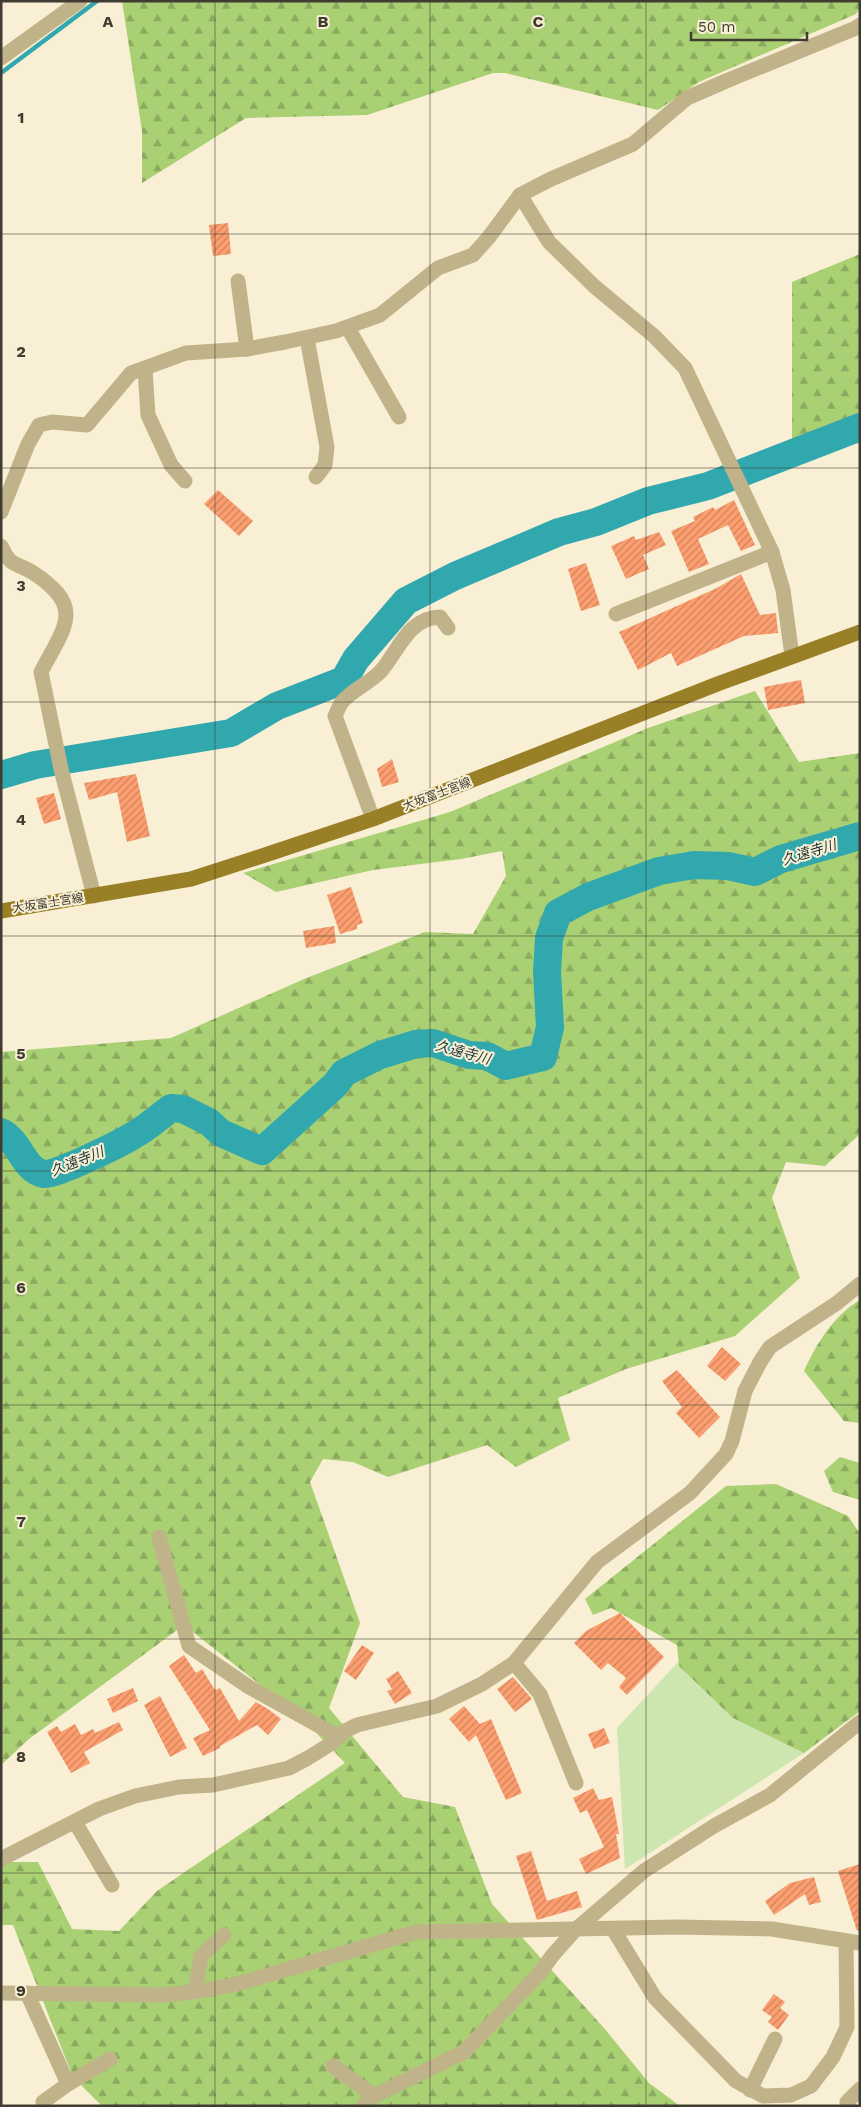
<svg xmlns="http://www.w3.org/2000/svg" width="861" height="2107" font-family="'Work Sans','Noto Sans JP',sans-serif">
<defs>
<pattern id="forest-firs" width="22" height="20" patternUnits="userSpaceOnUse" patternTransform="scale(1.25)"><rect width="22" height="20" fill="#a9d073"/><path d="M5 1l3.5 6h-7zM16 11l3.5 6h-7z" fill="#8baa5f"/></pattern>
<pattern id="building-hatch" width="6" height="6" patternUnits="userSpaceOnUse" patternTransform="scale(1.25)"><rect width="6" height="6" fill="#fc9e6f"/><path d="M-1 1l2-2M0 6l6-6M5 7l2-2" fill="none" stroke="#cd825c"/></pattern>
</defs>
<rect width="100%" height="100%" fill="#f9efd4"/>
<!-- grass -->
<path fill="#cde6af" d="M679 1661 738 1720 804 1753 625 1869 617 1728Z"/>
<!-- forest -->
<g fill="url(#forest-firs)">
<path d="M122 1H860V8L856 14 699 82 658 110 505 73H493L367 115 246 118 142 183V131Z"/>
<path d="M860 254V443L792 453V282Z"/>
<path d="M755 691 799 762 860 753V1134L825 1166 786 1162 772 1198 800 1278 735 1336 626 1369 558 1398 570 1440 516 1467 487 1445 388 1477 353 1462 323 1459 310 1482 360 1623 329 1708 403 1797 455 1807 492 1904 604 2028 649 2083 680 2106H102L73 2077 13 1925H1V1864L6 1862H38L72 1929 119 1931 157 1891 345 1763 301 1717 184 1625 29 1739 1 1765V1052L171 1038 304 979 425 932 473 934 506 876 502 851 461 859 373 870 276 892 243 873 450 812 648 728Z"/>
<path d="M860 1300V1423L844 1421 804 1371C816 1344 834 1315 860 1300Z"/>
<path d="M840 1457 860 1463V1500L833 1492 824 1471Z"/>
<path d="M776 1484 848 1516 860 1534V1711L804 1753 733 1718 679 1666 677 1645 611 1608 593 1615 585 1599 726 1486Z"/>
</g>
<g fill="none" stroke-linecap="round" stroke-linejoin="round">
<!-- stream -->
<path stroke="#30a8ae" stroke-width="4.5" d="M1 73 97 1"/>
<!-- river -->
<g stroke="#30a8ae" stroke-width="28">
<path d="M1 775 35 765 231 733 277 706 344 680 356 659 406 601 455 576 559 532 596 522 648 501 708 486 860 427"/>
<path d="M1 1132C21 1142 22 1169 44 1174 55 1176 121 1143 134 1135 147 1128 159 1117 171 1108L183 1109 209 1122 221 1133 262 1151 335 1085 344 1073 380 1055 416 1044 433 1043 469 1055 487 1056 506 1066 543 1057 550 1027 547 972 549 938 558 913 588 897 659 871 694 865 728 866 755 872 781 859 860 836"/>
</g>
</g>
<!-- building -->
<g fill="url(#building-hatch)">
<path d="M228 223 231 254 213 256 209 225Z"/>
<path d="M218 490 253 521 239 536 204 504Z"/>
<path d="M734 500 755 545 741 551 728 525 698 539 709 564 689 572 671 531 695 521 693 517 713 507 715 510Z"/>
<path d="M659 532 666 545 643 555 649 569 626 579 611 546 634 536 636 540Z"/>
<path d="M586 563 600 605 581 611 568 569Z"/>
<path d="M741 574 760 615 776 613 778 633 744 636 677 666 671 653 638 670 619 632 717 588Z"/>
<path d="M801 680 805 703 768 710 764 687Z"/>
<path d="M392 759 399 782 382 787 377 769Z"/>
<path d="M136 774 150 836 127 842 117 792 89 800 84 783Z"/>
<path d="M54 793 61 819 44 824 36 798Z"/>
<path d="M351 887 363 923 357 925V929L340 934 327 895Z"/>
<path d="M334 926 336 943 306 948 303 931Z"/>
<path d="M722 1347 741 1364 725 1381 707 1366Z"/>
<path d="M677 1370 720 1417 699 1438 676 1413 682 1407 662 1381Z"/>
<path d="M620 1613 664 1657 627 1695 619 1687 626 1678 608 1663 601 1670 574 1643 586 1631Z"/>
<path d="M362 1645 374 1653 356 1680 344 1671Z"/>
<path d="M184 1655 196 1673 202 1669 213 1687 216 1690 220 1688 239 1721 256 1702 268 1709 281 1719 268 1735 257 1725 220 1746V1748L203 1756 193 1738 210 1730 169 1666Z"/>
<path d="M398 1671 412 1693 395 1704 387 1691 392 1689 386 1679Z"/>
<path d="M513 1677 532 1699 515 1712 497 1689Z"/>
<path d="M133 1688 138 1701 113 1713 107 1699Z"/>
<path d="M160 1696 187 1748 170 1757 144 1705Z"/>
<path d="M464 1706 480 1724 491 1719 522 1793 506 1800 476 1735 469 1742 449 1719Z"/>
<path d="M119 1722 123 1730 84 1752 90 1763 71 1773 47 1732 57 1726 61 1732 75 1724 81 1735 93 1729 95 1733Z"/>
<path d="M604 1728 610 1743 594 1749 588 1734Z"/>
<path d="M593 1788 599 1800 612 1797 619 1834H616L620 1858 586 1874 579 1859 604 1847 587 1810 580 1813 573 1798Z"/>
<path d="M531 1851 547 1901 577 1891 582 1907 537 1920 516 1856Z"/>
<path d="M860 1864V1930L857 1931 838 1871Z"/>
<path d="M814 1877 821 1902 809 1905 805 1894 774 1915 765 1901 790 1883Z"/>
<path d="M774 1994 785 2002 780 2008 789 2015 778 2030 768 2022 772 2017 762 2010Z"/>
</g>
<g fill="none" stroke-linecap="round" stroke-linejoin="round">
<!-- minor -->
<g stroke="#c0b38a" stroke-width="15">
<path d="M1 58 80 1"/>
<path d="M520 195 549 242 594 286 654 336 685 368 772 552 783 590 792 656"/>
<path d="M238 281 247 349"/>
<path d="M348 328 399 417"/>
<path d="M307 338 327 447 325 465 316 477"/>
<path d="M145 369 148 415 171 465 185 481"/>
<path d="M1 512 28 444 39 425 52 422 87 425 131 373 186 353 247 349 285 342 336 331 380 315 438 268 473 255 489 237 520 195 551 179 633 144 687 98 726 81 856 28 860 25"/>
<path d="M1 546C12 568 13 561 32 572 86 607 65 626 41 672L61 769 94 896"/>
<path d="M616 614 772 552"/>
<path d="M373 819 335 716C337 712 339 706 342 702 352 690 370 683 381 671 399 650 408 618 440 617L448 628"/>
<path d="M159 1537 189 1646 249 1687 339 1737"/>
<path d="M514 1663 540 1694 576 1783"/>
<path d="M75 1822 112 1885"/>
<path d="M1 1859 99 1809 135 1796 179 1787 213 1785 289 1768 308 1758 332 1743 345 1731 357 1725 437 1706 482 1684 514 1663 597 1562 690 1493 726 1454 732 1441 745 1391 760 1362 770 1347 837 1303 860 1284"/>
<path d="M613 1929 655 1998 736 2081 763 2096 791 2095 811 2086 833 2057 847 2027 846 1941"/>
<path d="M195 1991 201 1956 224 1935"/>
<path d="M1 1993 165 1995 206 1990 237 1984 416 1932 678 1927 772 1929 860 1943"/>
<path d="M27 1993 68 2084 110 2059"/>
<path d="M333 2066 374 2096"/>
<path d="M750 2090 775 2039"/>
<path d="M43 2102 68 2084"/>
<path d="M363 2106 374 2096 464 2052 539 1974 552 1956 575 1930 644 1871 714 1826 770 1795 860 1722"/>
<path d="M849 2106 847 2102 860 2089"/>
</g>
<!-- major -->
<path stroke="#997f26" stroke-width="15" d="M1 911 191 879 271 853 373 819 720 683 860 632"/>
</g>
<!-- grid -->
<path fill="none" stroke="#403c32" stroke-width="1" stroke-opacity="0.55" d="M215 1V2106M430 1V2106M646 1V2106M1 234H860M1 468H860M1 702H860M1 936H860M1 1171H860M1 1405H860M1 1639H860M1 1873H860"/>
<g text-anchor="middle" stroke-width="4" stroke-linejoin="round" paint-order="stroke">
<!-- street labels -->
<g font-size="12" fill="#403c32" stroke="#f9efd4">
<text transform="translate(437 794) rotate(-21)" y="4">大坂富士宮線</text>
<text transform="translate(48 903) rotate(-9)" y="4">大坂富士宮線</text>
</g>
<!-- water labels -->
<g font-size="14" font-style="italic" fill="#193334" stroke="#f9efd4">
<text transform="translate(809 852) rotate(-17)" y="5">久遠寺川</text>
<text transform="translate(463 1052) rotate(15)" y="5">久遠寺川</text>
<text transform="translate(77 1161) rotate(-22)" y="5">久遠寺川</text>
</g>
</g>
<g font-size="16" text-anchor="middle" font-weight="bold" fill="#403c32" stroke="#f9efd4" stroke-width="4" stroke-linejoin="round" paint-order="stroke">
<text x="108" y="27">A</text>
<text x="323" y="27">B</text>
<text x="538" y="27">C</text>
<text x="21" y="123">1</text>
<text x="21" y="357">2</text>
<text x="21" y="591">3</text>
<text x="21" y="825">4</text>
<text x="21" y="1059">5</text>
<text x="21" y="1293">6</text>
<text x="21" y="1527">7</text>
<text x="21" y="1762">8</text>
<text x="21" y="1996">9</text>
</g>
<!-- border -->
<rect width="861" height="2107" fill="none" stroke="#403c32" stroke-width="5"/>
<!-- scale -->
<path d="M691 32v8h116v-8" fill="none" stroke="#403c32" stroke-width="2.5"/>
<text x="698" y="32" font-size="15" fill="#403c32" stroke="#f9efd4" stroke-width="4" paint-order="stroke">50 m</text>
</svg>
